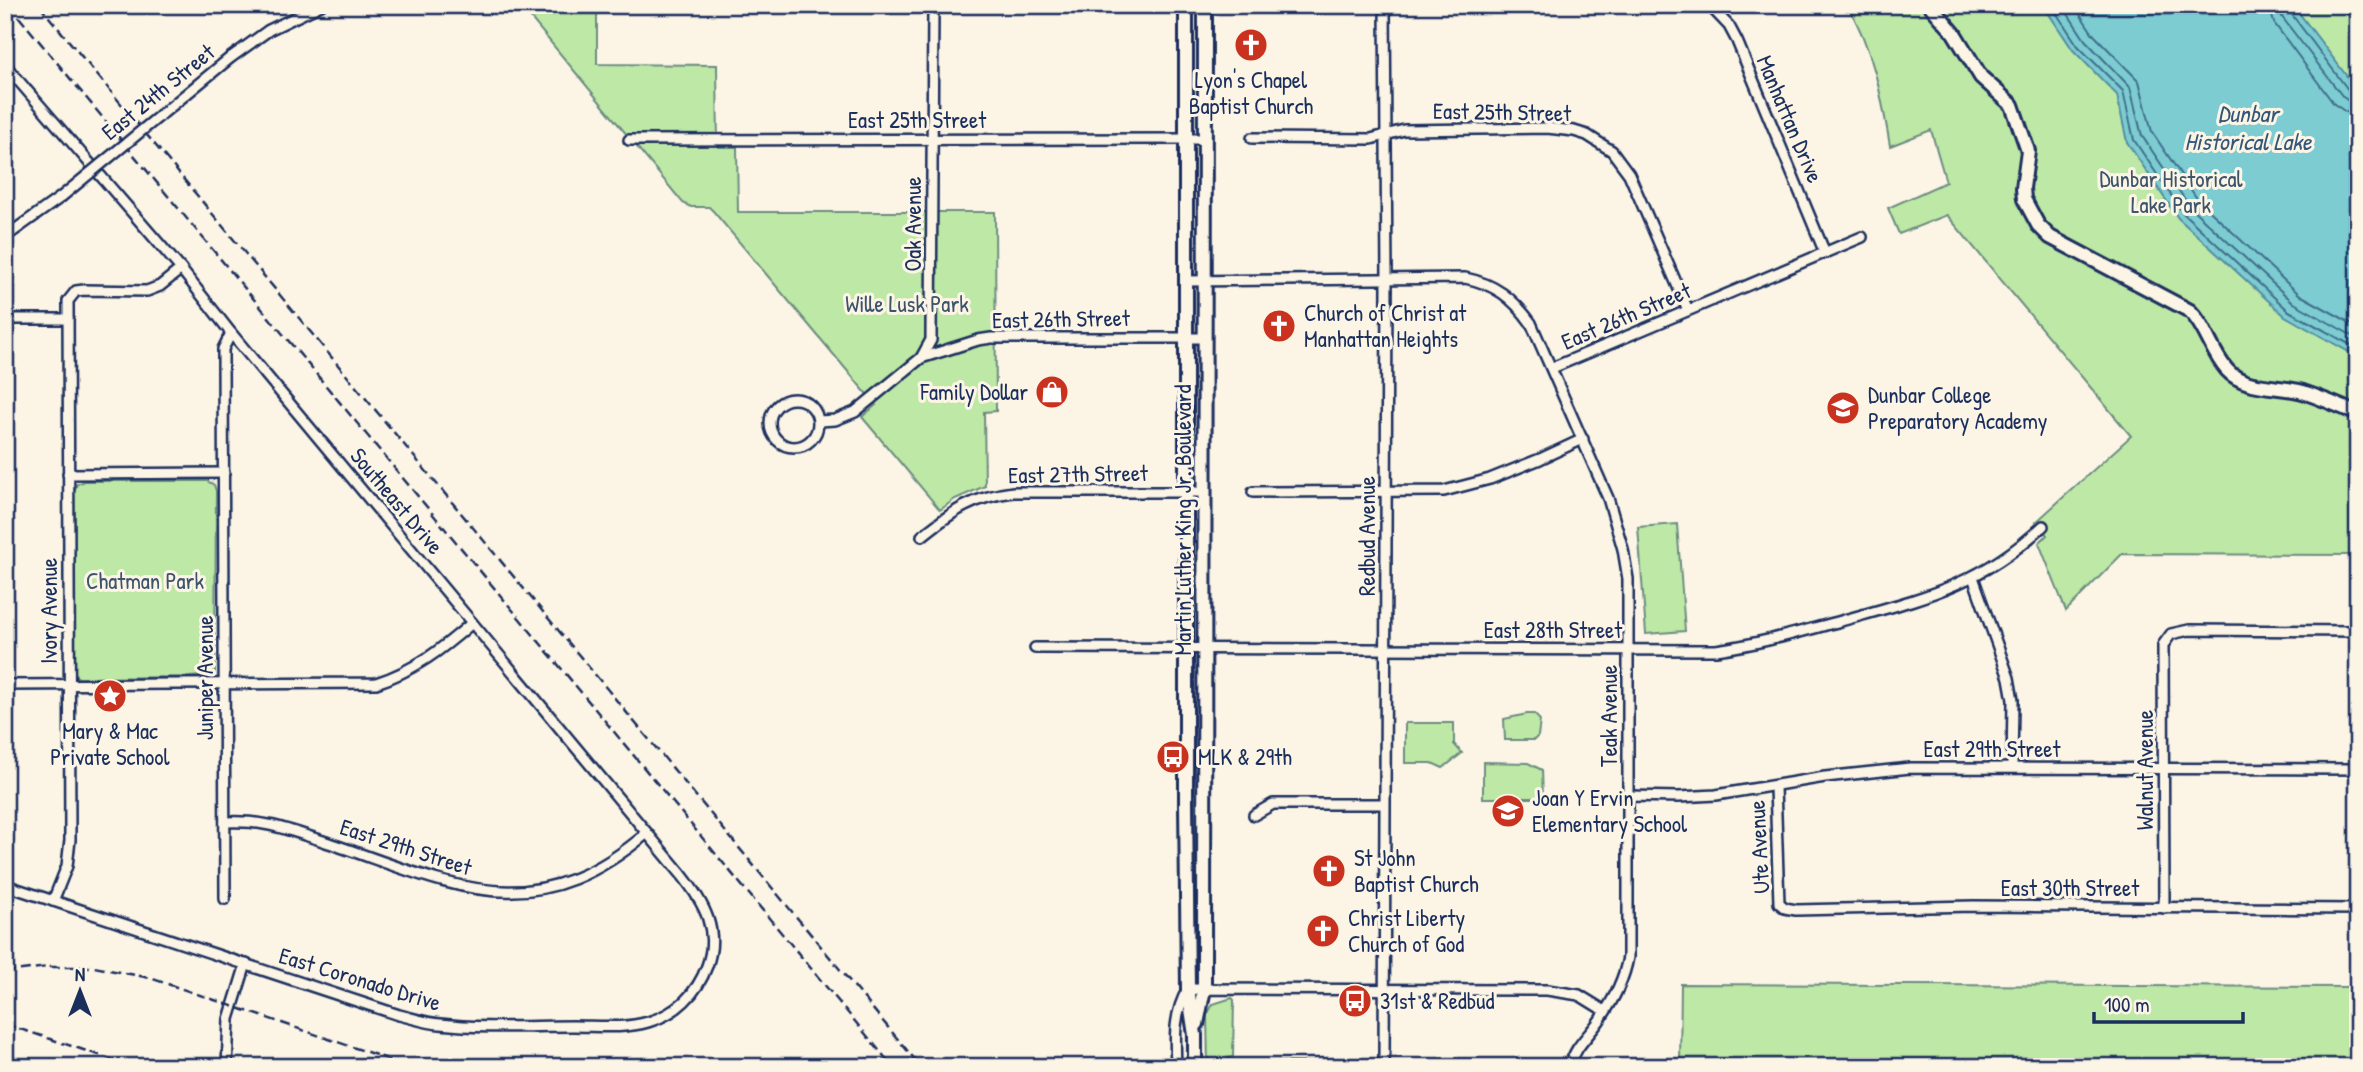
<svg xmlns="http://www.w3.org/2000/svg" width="2363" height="1072" font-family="'Patrick Hand',sans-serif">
<rect width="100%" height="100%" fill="#fcf5e5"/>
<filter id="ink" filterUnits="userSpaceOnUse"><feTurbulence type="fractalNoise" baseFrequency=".0143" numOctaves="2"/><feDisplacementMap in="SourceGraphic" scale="14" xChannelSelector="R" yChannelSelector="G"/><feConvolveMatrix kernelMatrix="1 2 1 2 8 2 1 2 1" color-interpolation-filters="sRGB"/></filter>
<g filter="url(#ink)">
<!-- green -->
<g fill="#bee8a5" stroke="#6c8c82" stroke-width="2">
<path d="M520 5H595L597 13V64L717 65 718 147H737L738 212H995L996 411 984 412 985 486 955 499 940 510 862 417 876 405 714 212 709 207H691L683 203Z"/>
<path d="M1847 5H2358V555L2122 554 2066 611 2039 543 2047 535 2036 522 2131 436 1947 215 1899 234 1888 208 1946 182 1931 130 1890 146C1882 98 1873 48 1847 5Z"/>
<path d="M85 481H207L214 485 216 491 215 675 189 677 79 678 75 676 74 492 77 484Z"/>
<path d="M1677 524 1685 631 1646 634 1638 527Z"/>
<path d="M1527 714H1534L1540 720 1538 736 1534 740H1505L1504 719Z"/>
<path d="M1405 723H1454V744L1462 753 1443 768 1432 763H1405Z"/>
<path d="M1483 762 1528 763 1542 770 1543 798H1517V795H1510V798H1483Z"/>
<path d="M1681 984 2358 987V1067H1680Z"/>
<path d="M1232 998 1234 1000 1233 1057 1228 1058V1061L1371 1063 1375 1067H1208L1207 1015 1213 1004Z"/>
</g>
<!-- water -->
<path fill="#7bccd1" stroke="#558da3" stroke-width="2" d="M2043 5H2293L2358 91V357L2285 316 2178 218 2127 142 2117 95 2073 50Z"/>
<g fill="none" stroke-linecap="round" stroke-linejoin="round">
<!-- shore -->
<g stroke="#416e8c" stroke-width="2">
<path d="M2051 5 2078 46 2123 91 2134 140 2183 213 2289 311 2358 349"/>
<path d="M2062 5 2085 40 2130 87 2142 136 2190 207 2294 303 2358 339"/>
<path d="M2074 5 2093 34 2139 81 2152 132 2198 200 2300 295 2358 327"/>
<path d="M2269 5 2274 23 2334 104 2346 112 2358 114"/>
<path d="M2279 5 2282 17 2343 97 2350 102 2358 103"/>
<path d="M2288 5 2290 12 2349 91 2358 94"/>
</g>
<defs>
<g id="street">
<path d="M1709 5 1729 26 1737 41 1825 253"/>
<path d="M230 58 269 30 321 5"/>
<path d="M5 65 181 269 231 333 682 875C704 903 720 931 707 966 697 994 676 1014 648 1022 624 1029 597 1026 573 1026 529 1026 484 1029 440 1024 426 1023 412 1018 399 1015L5 885"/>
<path d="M1252 138 1371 139 1404 130 1547 128 1574 131 1587 135 1612 151 1629 174 1688 310"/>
<path d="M629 140 1204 139"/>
<path d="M5 237 61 197"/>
<path d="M1185 281 1465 278C1495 284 1513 298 1531 323L1608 498 1623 549 1628 579V957C1624 981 1613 1001 1599 1021 1588 1037 1574 1047 1570 1067"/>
<path d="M5 319H68"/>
<path d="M921 358 978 340 991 338H1204"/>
<path d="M1552 368 1862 237"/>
<circle cx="794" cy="423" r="24"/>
<path d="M819 421 835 420 855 412 921 358 931 340 933 5"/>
<path d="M68 474 224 473"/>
<path d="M1253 492 1444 491 1490 479 1540 459 1583 439"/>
<path d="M922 536C953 511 973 497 1013 492H1204"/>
<path d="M1973 577 2009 678 2013 700 2012 767"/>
<path d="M1035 648 1716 650C1759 644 1799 632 1841 621 1922 598 1979 586 2043 526"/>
<path d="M5 685 376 683C414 671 442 649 472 623"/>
<path d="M1775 787 1779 903 1785 908 1796 910 1973 906 2358 909"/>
<path d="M1628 796 1679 797 1716 795 1825 777 1910 768 2358 769"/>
<path d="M1254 815 1273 804H1384"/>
<path d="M225 822C265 820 286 829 323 841 450 883 530 933 647 833"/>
<path d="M225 899 223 349 231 333"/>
<path d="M53 901 67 866 70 840 68 301 76 291 84 290 147 291 160 286 181 269"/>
<path d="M2164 908 2163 645 2171 634 2189 630 2358 631"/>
<path d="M227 1067 229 1019 246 964"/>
<path d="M1176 1067C1175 1040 1173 1013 1188 989L1547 990 1579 995 1605 1011"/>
<path d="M1384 1067 1387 279 1385 5"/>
</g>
<g id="secondary">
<path d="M1186 5V803L1188 989 1195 1035V1067"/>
<path d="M1930 5 1954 33 1981 77 2012 105 2028 151 2023 188 2024 199 2038 225 2050 237 2190 311C2207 328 2211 352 2227 370 2245 390 2278 385 2303 392 2321 398 2340 406 2358 414"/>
<path d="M2348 5 2358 12"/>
<path d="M1197 1024 1204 989 1205 5"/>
</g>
</defs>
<!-- street casing -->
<use href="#street" stroke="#1b2f5e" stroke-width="14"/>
<!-- secondary casing -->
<use href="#secondary" stroke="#1b2f5e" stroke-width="18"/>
<!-- street -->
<use href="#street" stroke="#fcf5e5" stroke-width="9"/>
<!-- secondary -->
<use href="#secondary" stroke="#fcf5e5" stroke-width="12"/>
<!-- rail -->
<g stroke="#1b2f5e" stroke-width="2.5" stroke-dasharray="10 5" stroke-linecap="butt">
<path d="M9 5 893 1067"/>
<path d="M39 5 921 1067"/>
<path d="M5 972 48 967H94L150 978 411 1067"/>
<path d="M5 1024 135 1067"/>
<path d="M5 1062 30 1067"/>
</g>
<defs>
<path id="street-bridge" d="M61 197 230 58"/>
</defs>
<!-- street-bridge casing -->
<use href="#street-bridge" stroke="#1b2f5e" stroke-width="14" stroke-linecap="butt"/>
<!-- street-bridge -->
<use href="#street-bridge" stroke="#fcf5e5" stroke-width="9"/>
</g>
</g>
<!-- icons -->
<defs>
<symbol id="church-disc" viewBox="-11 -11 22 22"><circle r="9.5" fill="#c8321e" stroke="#fcf5e5"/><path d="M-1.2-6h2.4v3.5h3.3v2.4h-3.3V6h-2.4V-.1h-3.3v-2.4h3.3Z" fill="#fff"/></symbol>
<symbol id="shop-disc" viewBox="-11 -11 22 22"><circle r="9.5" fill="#c8321e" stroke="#fcf5e5"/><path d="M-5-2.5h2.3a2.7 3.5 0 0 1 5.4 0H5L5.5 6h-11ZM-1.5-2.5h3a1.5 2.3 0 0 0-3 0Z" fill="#fff"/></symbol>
<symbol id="school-disc" viewBox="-11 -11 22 22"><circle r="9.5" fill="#c8321e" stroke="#fcf5e5"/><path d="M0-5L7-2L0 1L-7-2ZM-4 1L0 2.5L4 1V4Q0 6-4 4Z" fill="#fff"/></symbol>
<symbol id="sight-disc" viewBox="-11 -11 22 22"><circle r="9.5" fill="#c8321e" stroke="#fcf5e5"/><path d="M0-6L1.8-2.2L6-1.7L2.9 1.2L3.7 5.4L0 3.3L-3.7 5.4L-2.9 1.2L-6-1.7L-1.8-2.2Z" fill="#fff"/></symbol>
<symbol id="bus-disc" viewBox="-11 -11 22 22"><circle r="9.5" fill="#c8321e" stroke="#fcf5e5"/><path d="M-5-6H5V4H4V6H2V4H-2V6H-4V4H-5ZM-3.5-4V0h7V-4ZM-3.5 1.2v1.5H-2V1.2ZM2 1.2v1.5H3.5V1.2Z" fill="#fff"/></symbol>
</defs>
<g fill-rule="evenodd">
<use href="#church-disc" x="1232" y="26" width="38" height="38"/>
<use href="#church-disc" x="1260" y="307" width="38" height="38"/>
<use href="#shop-disc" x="1033" y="373" width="38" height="38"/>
<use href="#school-disc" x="1824" y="389" width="38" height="38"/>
<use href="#sight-disc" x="91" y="677" width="38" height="38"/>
<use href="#bus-disc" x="1154" y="738" width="38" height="38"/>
<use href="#school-disc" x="1489" y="792" width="38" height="38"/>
<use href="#church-disc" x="1310" y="852" width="38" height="38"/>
<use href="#church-disc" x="1304" y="912" width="38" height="38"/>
<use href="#bus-disc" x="1336" y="982" width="38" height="38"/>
</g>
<g text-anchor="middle" stroke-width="6" stroke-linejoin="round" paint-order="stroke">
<!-- poi labels -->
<g font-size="23" fill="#1b2f5e" stroke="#fcf5e5" text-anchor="start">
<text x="1251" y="88" text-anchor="middle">Lyon's Chapel<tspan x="1251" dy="26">Baptist Church</tspan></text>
<text x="1304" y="321">Church of Christ at<tspan x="1304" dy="26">Manhattan Heights</tspan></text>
<text x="1028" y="400" text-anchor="end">Family Dollar</text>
<text x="1868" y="403">Dunbar College<tspan x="1868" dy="26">Preparatory Academy</tspan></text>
<text x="110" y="739" text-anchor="middle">Mary &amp; Mac<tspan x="110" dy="26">Private School</tspan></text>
<text x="1198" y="765">MLK &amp; 29th</text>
<text x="1532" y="806">Joan Y Ervin<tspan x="1532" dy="26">Elementary School</tspan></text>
<text x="1354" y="866">St John<tspan x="1354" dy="26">Baptist Church</tspan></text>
<text x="1348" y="926">Christ Liberty<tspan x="1348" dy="26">Church of God</tspan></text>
<text x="1380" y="1009">31st &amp; Redbud</text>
</g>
<!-- street labels -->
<g font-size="23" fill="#1b2f5e" stroke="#fcf5e5">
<text transform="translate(158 92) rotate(-39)" y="8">East 24th Street</text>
<text transform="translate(1502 112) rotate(1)" y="8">East 25th Street</text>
<text transform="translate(1790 119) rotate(67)" y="8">Manhattan Drive</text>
<text x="917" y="128">East 25th Street</text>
<text transform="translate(913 224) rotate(-90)" y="8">Oak Avenue</text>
<text transform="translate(1626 316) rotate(-23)" y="8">East 26th Street</text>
<text transform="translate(1061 319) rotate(-1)" y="8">East 26th Street</text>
<text transform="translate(1078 474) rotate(-1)" y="8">East 27th Street</text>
<text transform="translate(397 501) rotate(50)" y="8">Southeast Drive</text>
<text transform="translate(1183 520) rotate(-90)" y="8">Martin Luther King Jr. Boulevard</text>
<text transform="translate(1367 536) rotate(-90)" y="8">Redbud Avenue</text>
<text transform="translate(49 611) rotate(-90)" y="8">Ivory Avenue</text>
<text x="1553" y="638">East 28th Street</text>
<text transform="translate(205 678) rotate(-90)" y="8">Juniper Avenue</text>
<text transform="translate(1609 716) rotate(-90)" y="8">Teak Avenue</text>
<text x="1992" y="757">East 29th Street</text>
<text transform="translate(2145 770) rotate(-90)" y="8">Walnut Avenue</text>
<text transform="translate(406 847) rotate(18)" y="8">East 29th Street</text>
<text transform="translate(1759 847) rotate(-93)" y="8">Ute Avenue</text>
<text x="2070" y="896">East 30th Street</text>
<text transform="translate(360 979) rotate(17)" y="8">East Coronado Drive</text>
</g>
<!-- park labels -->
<g font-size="23" fill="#3c546c" stroke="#fcf5e5">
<text x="2171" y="187">Dunbar Historical<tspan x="2171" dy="26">Lake Park</tspan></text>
<text x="907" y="312">Wille Lusk Park</text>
<text x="145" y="589">Chatman Park</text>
</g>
<!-- water labels -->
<g font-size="24" font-style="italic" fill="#33567b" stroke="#fcf5e5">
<text x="2248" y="122">Dunbar<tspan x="2248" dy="28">Historical Lake</tspan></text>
</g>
</g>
<!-- margin -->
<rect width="2363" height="1072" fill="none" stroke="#fcf5e5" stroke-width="28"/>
<rect x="14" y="14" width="2335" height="1044" fill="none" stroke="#1b2f5e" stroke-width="2.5" filter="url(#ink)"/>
<!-- north arrow -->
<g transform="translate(80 991)" stroke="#fcf5e5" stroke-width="5" paint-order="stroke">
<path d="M0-5L12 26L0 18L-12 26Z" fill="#1b2f5e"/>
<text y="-10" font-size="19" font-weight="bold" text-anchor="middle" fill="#1b2f5e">N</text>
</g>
<!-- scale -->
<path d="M2094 1012v10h149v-10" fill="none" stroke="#1b2f5e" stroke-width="3.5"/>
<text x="2104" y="1012" font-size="21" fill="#1b2f5e" stroke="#fcf5e5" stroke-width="5" paint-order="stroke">100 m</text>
</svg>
